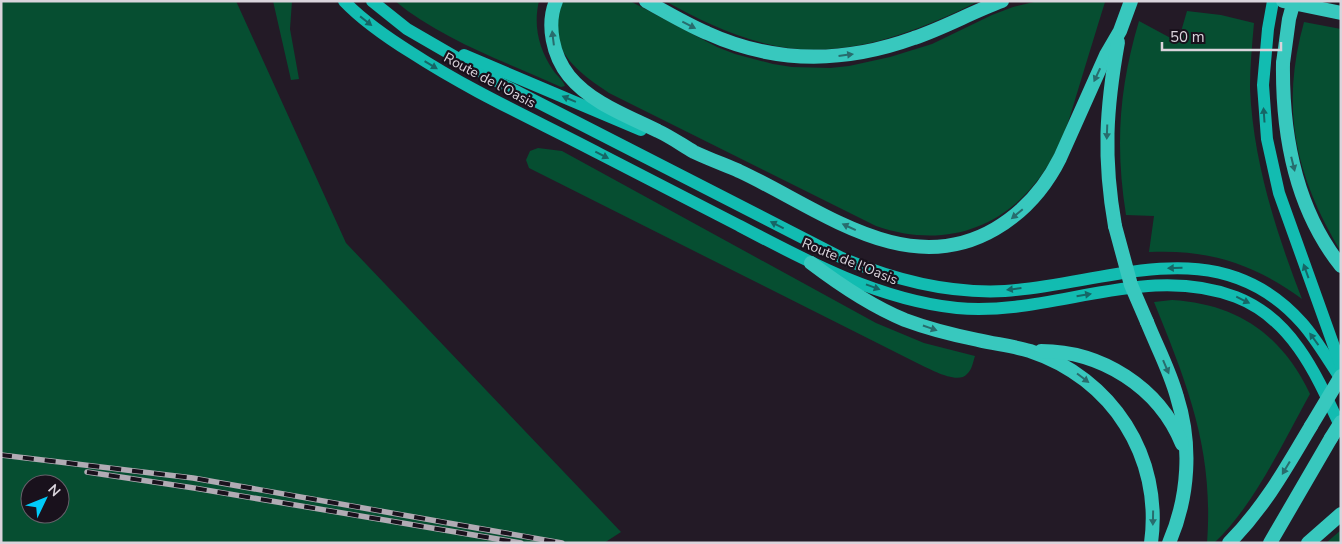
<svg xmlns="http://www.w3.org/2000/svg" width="1342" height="544" font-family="'Nunito Sans',sans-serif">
<rect width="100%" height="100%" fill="#231a26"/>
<!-- green -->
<g fill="#064e31" fill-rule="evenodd">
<path d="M1 1H236L346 243 621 532 604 543H1ZM30 484H60V514H30Z"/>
<path d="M273 1H292L290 29 299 79 291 80Z"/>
<path d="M395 1H539C533 26 539 49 553 70 557 76 563 80 565 86L561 87C506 62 442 40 395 1Z"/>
<path d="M563 1H630L717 47 735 54 773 64 792 67 830 68 849 66 890 57 932 44 992 15 1013 7 1038 1 1105 2C1096 31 1087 60 1078 90 1072 109 1067 129 1058 147 1022 221 954 253 876 226L609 93C576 71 543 47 563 1Z"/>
<path d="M665 1H979C913 34 838 63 763 43 728 34 696 18 665 1Z"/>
<path d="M1187 11 1221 15 1254 23C1252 45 1250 67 1250 88 1253 161 1276 232 1302 299 1254 264 1209 249 1149 252L1154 216 1126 215C1115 146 1119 88 1139 21L1178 42Z"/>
<path d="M1304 22 1341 29V252C1295 176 1280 108 1304 22Z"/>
<path d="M538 148 562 151 876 323 924 343 975 356C973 362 972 370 967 374 958 385 930 369 919 364L533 170 529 168 526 160 530 151Z"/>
<path d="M1172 300C1238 304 1282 335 1310 394 1283 442 1254 506 1214 543H1207C1214 450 1188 386 1154 302Z"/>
<path d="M1341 530V543H1326Z"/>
</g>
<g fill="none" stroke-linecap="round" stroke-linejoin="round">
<!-- primary -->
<g stroke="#12bcb1" stroke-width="12">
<path d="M344 1C364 22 388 38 412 53 472 92 537 121 600 154 646 178 692 201 738 225 806 261 879 300 957 308 1051 317 1144 262 1236 297 1293 319 1317 376 1341 428"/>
<path d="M372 1 407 29 502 84 842 258C894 280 948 294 1005 291 1109 284 1218 228 1302 323 1317 340 1328 360 1341 379"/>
<path d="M1273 1 1268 29 1263 85 1267 139 1279 193 1341 366"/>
<path d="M464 55 641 130"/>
</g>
<!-- trunk -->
<g stroke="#38c8be" stroke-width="14">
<path d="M556 1C546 25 553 56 569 76 591 103 628 116 658 131 671 137 682 145 694 152 709 159 725 165 739 171 819 208 906 281 995 229 1024 212 1045 188 1060 158L1106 55 1120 31 1131 1"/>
<path d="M646 1C666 12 686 24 707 33 775 64 845 63 914 38 944 28 972 12 1002 1"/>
<path d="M1283 1 1341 13"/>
<path d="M1283 63C1282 135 1295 208 1341 266"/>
<path d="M1115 226C1103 158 1106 109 1118 42"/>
<path d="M811 263C840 285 871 306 905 320 929 329 953 335 978 340 995 344 1013 346 1030 351 1112 378 1163 457 1151 543"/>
<path d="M1147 322C1157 347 1170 371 1177 397 1192 444 1189 497 1169 543"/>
<path d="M1041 351C1101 351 1159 387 1182 444"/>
<path d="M1229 543C1265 506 1285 470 1311 426"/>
<path d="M1270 543 1331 438"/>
<path d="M1308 543 1341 514"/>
</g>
<defs>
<g id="rail">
<path d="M1 455 193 478 562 543"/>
<path d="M87 472 194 488 521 543"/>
</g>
</defs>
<!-- rail casing -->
<use href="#rail" stroke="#b1abb4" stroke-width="5.5"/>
<!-- rail -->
<use href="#rail" stroke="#19111c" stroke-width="4" stroke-dasharray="11" stroke-linecap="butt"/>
<!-- trunk-bridge -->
<g stroke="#38c8be" stroke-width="14">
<path d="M1283 63 1289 19 1294 1"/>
<path d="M1115 226 1131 285 1147 322"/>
<path d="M1311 426 1341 376"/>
<path d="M1331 438 1341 422"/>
</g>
</g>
<!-- one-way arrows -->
<defs><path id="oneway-solid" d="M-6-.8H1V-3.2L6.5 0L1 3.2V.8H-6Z" transform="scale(1.25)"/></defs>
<g fill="#166666">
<use href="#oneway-solid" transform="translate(366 21) rotate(38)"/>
<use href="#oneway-solid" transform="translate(431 65) rotate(31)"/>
<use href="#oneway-solid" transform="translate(569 99) rotate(-157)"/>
<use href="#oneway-solid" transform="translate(1264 115) rotate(-94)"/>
<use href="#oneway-solid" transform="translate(602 155) rotate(27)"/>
<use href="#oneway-solid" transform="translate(777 225) rotate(-153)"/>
<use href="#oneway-solid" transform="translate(1175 268) rotate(178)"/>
<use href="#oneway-solid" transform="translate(1306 271) rotate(-110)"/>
<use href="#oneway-solid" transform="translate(873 287) rotate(20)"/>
<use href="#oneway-solid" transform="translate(1014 289) rotate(173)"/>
<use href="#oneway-solid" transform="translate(1084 295) rotate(-9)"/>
<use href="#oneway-solid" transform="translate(1243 300) rotate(26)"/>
<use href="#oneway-solid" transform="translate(1314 339) rotate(-126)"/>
</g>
<g fill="#286c6d">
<use href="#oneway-solid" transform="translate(689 25) rotate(27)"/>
<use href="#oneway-solid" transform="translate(553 38) rotate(-97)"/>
<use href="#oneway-solid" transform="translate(846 55) rotate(-7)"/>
<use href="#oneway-solid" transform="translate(1097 75) rotate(115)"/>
<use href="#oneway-solid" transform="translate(1107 132) rotate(92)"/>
<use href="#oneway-solid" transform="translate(1293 164) rotate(76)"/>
<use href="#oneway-solid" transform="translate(1017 214) rotate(140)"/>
<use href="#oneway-solid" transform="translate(849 227) rotate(-155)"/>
<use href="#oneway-solid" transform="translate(930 328) rotate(19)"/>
<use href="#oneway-solid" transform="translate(1166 367) rotate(67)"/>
<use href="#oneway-solid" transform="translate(1083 378) rotate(37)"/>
<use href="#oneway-solid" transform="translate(1286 468) rotate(121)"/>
<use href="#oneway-solid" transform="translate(1153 518) rotate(91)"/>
</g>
<g text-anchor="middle" stroke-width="4.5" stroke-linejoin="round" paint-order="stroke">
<!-- street labels -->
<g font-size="14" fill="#dad4dc" stroke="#19111c">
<text transform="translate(490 80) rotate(28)" y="5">Route de l'Oasis</text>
<text transform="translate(850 261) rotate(22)" y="5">Route de l'Oasis</text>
</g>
</g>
<!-- border -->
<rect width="1342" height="544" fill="none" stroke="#dad4dc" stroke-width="5"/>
<!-- north arrow -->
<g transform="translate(45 499) rotate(47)"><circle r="24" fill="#19111c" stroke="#665f69"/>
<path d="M0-4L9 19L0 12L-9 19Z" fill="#00cbf9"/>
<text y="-8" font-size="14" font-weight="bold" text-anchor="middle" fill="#dad4dc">N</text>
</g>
<!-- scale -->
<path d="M1162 42v8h119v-8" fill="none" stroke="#dad4dc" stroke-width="2.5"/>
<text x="1170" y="42" font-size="15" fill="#dad4dc" stroke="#19111c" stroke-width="4" paint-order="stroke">50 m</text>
</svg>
